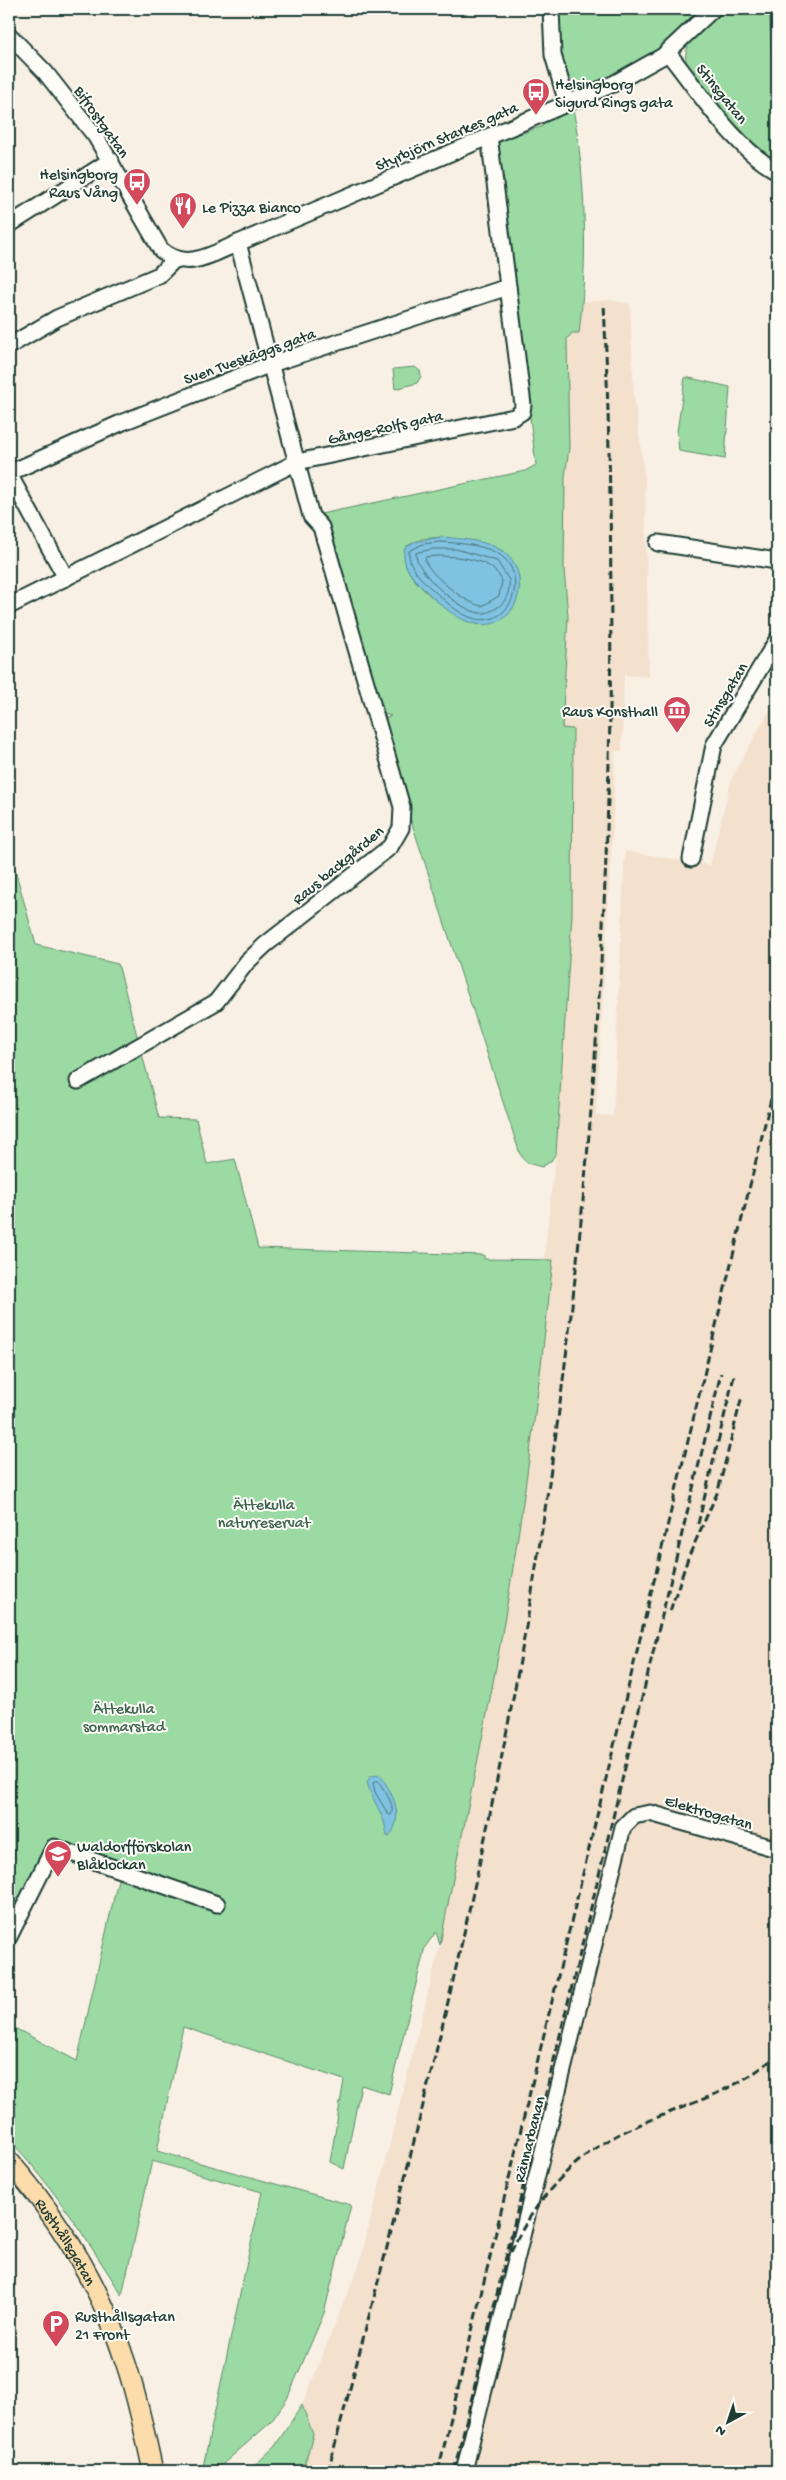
<svg xmlns="http://www.w3.org/2000/svg" width="786" height="2480" font-family="'Gochi Hand',sans-serif">
<rect width="100%" height="100%" fill="#f8f0e4"/>
<filter id="ink" filterUnits="userSpaceOnUse"><feTurbulence type="fractalNoise" baseFrequency=".02" numOctaves="2"/><feDisplacementMap in="SourceGraphic" scale="10" xChannelSelector="R" yChannelSelector="G"/><feConvolveMatrix kernelMatrix="1 2 1 2 8 2 1 2 1" color-interpolation-filters="sRGB"/></filter>
<g filter="url(#ink)">
<!-- built -->
<path fill="#f3e1cd" d="M610 300 630 304 634 396 645 480 649 677 624 675 622 751H615L613 822 596 1115 613 1116 625 851 710 865 732 777 777 697V2471H303L313 2434 302 2405 359 2265 440 1945 497 1642 542 1304 546 1237 556 1153 572 915 573 729 562 728 568 616 564 569 565 476 569 449 567 339 572 333H579L583 302Z"/>
<!-- green -->
<g fill="#9bdaa2" stroke="#5d8c6b" fill-rule="evenodd">
<path d="M556 9H705L641 63 587 88C555 85 558 32 556 9Z"/>
<path d="M720 9H769L772 54H777V165L750 144 687 66C679 43 706 24 720 9Z"/>
<path d="M573 108C586 179 588 261 579 333H572L567 339 569 449 565 476 564 569 568 616 562 728 573 729 572 915 556 1153 551 1161 542 1167 527 1163 520 1154 381 729 382 720 391 716 375 711 321 514 525 471 536 465 496 151V142L511 133 514 136 543 126V120ZM441 537 476 542 503 551 512 609C503 619 492 625 478 624 459 623 418 588 409 572 404 563 404 556 407 546L422 539Z"/>
<path d="M415 367 420 371 421 376 417 383 395 389 393 369Z"/>
<path d="M685 377 730 387 725 459 679 451 677 432Z"/>
<path d="M9 848 36 945 118 964 159 1118 196 1119 207 1164 235 1159 258 1248 484 1255V1259L553 1260C539 1389 523 1517 500 1645 482 1746 459 1845 440 1945L436 1932 425 1947 389 2094 361 2085 344 2169 330 2162 344 2080 183 2027 157 2151 351 2205 324 2313 287 2399 271 2422 215 2471H202L262 2192 152 2161 122 2295C87 2240 53 2186 9 2139V2025L77 2061 119 1875 58 1853 9 1945Z"/>
<path d="M302 2405 313 2434 303 2471H249L275 2446Z"/>
</g>
<!-- water -->
<g fill="#80c2e1" stroke="#598d9c">
<path d="M441 537C461 539 492 540 507 555 533 579 516 631 477 624 457 621 440 604 426 591 414 580 400 565 405 548L414 542Z"/>
<path d="M380 1775C393 1794 405 1816 389 1837L387 1836C385 1815 372 1801 367 1782L371 1776Z"/>
</g>
<g fill="none" stroke-linecap="round" stroke-linejoin="round">
<!-- shore -->
<g stroke="#467279" stroke-width="1">
<path d="M441 542C459 543 490 545 504 558 527 580 511 626 476 619 460 616 444 600 432 589 421 579 408 567 409 551L423 544Z"/>
<path d="M433 549H456L497 561 509 580C510 591 507 601 498 607 493 610 487 614 480 613 462 612 414 572 416 553Z"/>
<path d="M441 556C462 557 493 559 502 581L499 596 482 606C466 604 432 576 425 561L426 557Z"/>
<path d="M378 1781C384 1790 396 1805 391 1815L388 1814 375 1792 373 1783Z"/>
</g>
<defs>
<g id="minor">
<path d="M551 9 553 55 567 103"/>
<path d="M9 35 45 72 96 137 161 250C186 272 212 254 238 243L613 84 663 56 713 9"/>
<path d="M668 53C698 90 735 149 777 171"/>
<path d="M9 225 111 160"/>
<path d="M9 346 57 318 159 275 175 259"/>
<path d="M9 473 123 422 271 364 508 287"/>
<path d="M9 474 66 578"/>
<path d="M658 543 777 561"/>
<path d="M9 606 297 462 514 417 522 412 523 405 489 136"/>
<path d="M691 859 714 745 777 640"/>
<path d="M78 1081 216 1002 247 962 265 945 390 847 401 828 402 807 321 527 311 516 238 243"/>
<path d="M9 1937 54 1847 217 1904"/>
<path d="M464 2471 623 1827 634 1816 650 1813 777 1849"/>
</g>
<g id="major">
<path id="s1" d="M9 2161C61 2221 102 2289 126 2364 138 2399 145 2435 153 2471"/>
</g>
</defs>
<!-- minor casing -->
<use href="#minor" stroke="#1f3d34" stroke-width="19"/>
<!-- major casing -->
<use href="#major" stroke="#1f3d34" stroke-width="22"/>
<!-- minor -->
<use href="#minor" stroke="#fdfcf7" stroke-width="15"/>
<!-- major -->
<use href="#major" stroke="#fddcac" stroke-width="19"/>
<!-- rail -->
<g stroke="#1f3d34" stroke-width="3" stroke-dasharray="8 4" stroke-linecap="butt">
<path d="M698 1524 734 1376"/>
<path d="M670 1611 688 1558 718 1491 742 1396"/>
<path d="M511 2252C536 2197 577 2152 632 2128 683 2105 735 2093 777 2055"/>
<path d="M328 2471C401 2197 473 1924 523 1644 601 1202 624 751 604 303"/>
<path d="M438 2471 777 1074"/>
<path d="M454 2471 721 1373"/>
</g>
</g>
</g>
<!-- icons -->
<defs>
<symbol id="bus-pin" viewBox="-11 -11 22 30"><path d="M0 17L-7.5 6A9.5 9.5 0 1 1 7.5 6Z" fill="#d1495b" stroke="#fdfcf7"/><path d="M-5-6H5V4H4V6H2V4H-2V6H-4V4H-5ZM-3.5-4V0h7V-4ZM-3.5 1.2v1.5H-2V1.2ZM2 1.2v1.5H3.5V1.2Z" fill="#fff"/></symbol>
<symbol id="restaurant-pin" viewBox="-11 -11 22 30"><path d="M0 17L-7.5 6A9.5 9.5 0 1 1 7.5 6Z" fill="#d1495b" stroke="#fdfcf7"/><path d="M-5-6h1v4h1v-4h1v4h1v-4h1v5L-1.5 .5V6h-2V.5L-5-1ZM5-6V6H3V1.5H1.5Q1.5-4 5-6Z" fill="#fff"/></symbol>
<symbol id="museum-pin" viewBox="-11 -11 22 30"><path d="M0 17L-7.5 6A9.5 9.5 0 1 1 7.5 6Z" fill="#d1495b" stroke="#fdfcf7"/><path d="M0-6L6-3V-2H-6V-3ZM-5-1h2V3h-2ZM-1-1h2V3h-2ZM3-1h2V3H3ZM-6 4H6V6H-6Z" fill="#fff"/></symbol>
<symbol id="school-pin" viewBox="-11 -11 22 30"><path d="M0 17L-7.5 6A9.5 9.5 0 1 1 7.5 6Z" fill="#d1495b" stroke="#fdfcf7"/><path d="M0-5L7-2L0 1L-7-2ZM-4 1L0 2.5L4 1V4Q0 6-4 4Z" fill="#fff"/></symbol>
<symbol id="parking-pin" viewBox="-11 -11 22 30"><path d="M0 17L-7.5 6A9.5 9.5 0 1 1 7.5 6Z" fill="#d1495b" stroke="#fdfcf7"/><path d="M-3.5-5.5H1a3.5 3.5 0 0 1 0 7H-1V5.5H-3.5ZM-1-3.4V-.6H.8a1.4 1.4 0 0 0 0-2.8Z" fill="#fff"/></symbol>
</defs>
<g fill-rule="evenodd">
<use href="#bus-pin" x="520" y="76" width="32" height="43"/>
<use href="#bus-pin" x="121" y="166" width="32" height="43"/>
<use href="#restaurant-pin" x="167" y="190" width="32" height="43"/>
<use href="#museum-pin" x="661" y="694" width="32" height="43"/>
<use href="#school-pin" x="42" y="1838" width="32" height="43"/>
<use href="#parking-pin" x="40" y="2308" width="32" height="43"/>
</g>
<g text-anchor="middle" stroke-width="4" stroke-linejoin="round" paint-order="stroke">
<!-- poi labels -->
<g font-size="16" fill="#1f3d34" stroke="#fdfcf7" text-anchor="start">
<text x="555" y="89">Helsingborg<tspan x="555" dy="18">Sigurd Rings gata</tspan></text>
<text x="118" y="179" text-anchor="end">Helsingborg<tspan x="118" dy="18">Raus Vång</tspan></text>
<text x="202" y="212">Le Pizza Bianco</text>
<text x="658" y="716" text-anchor="end">Raus Konsthall</text>
<text x="77" y="1851">Waldorfförskolan<tspan x="77" dy="18">Blåklockan</tspan></text>
<text x="75" y="2321">Rusthållsgatan<tspan x="75" dy="18">21 Front</tspan></text>
</g>
<!-- street labels -->
<g font-size="16" fill="#1f3d34" stroke="#fdfcf7">
<text transform="translate(723 93) rotate(51)" y="6">Stinsgatan</text>
<text transform="translate(103 121) rotate(55)" y="6">Bifrostgatan</text>
<text transform="translate(446 135) rotate(-23)" y="6">Styrbjörn Starkes gata</text>
<text transform="translate(249 355) rotate(-20)" y="6">Sven Tveskäggs gata</text>
<text transform="translate(385 426) rotate(-12)" y="6">Gånge-Rolfs gata</text>
<text transform="translate(724 694) rotate(-59)" y="6">Stinsgatan</text>
<text transform="translate(337 864) rotate(-40)" y="6">Raus backgården</text>
<text transform="translate(709 1811) rotate(16)" y="6">Elektrogatan</text>
<text transform="translate(528 2139) rotate(-76)" y="6">Rännarbanan</text>
<text dy="6" stroke="none"><textPath href="#s1" startOffset="99">Rusthållsgatan</textPath></text>
</g>
<!-- park labels -->
<g font-size="16" fill="#3e6450" stroke="#fdfcf7">
<text x="264" y="1509">Ättekulla<tspan x="264" dy="18">naturreservat</tspan></text>
<text x="124" y="1713">Ättekulla<tspan x="124" dy="18">sommarstad</tspan></text>
</g>
</g>
<!-- margin -->
<rect width="786" height="2480" fill="none" stroke="#fdfcf7" stroke-width="30"/>
<rect x="15" y="15" width="756" height="2450" fill="none" stroke="#1f3d34" stroke-width="2" filter="url(#ink)"/>
<!-- north arrow -->
<g transform="translate(728 2422) rotate(220)" stroke="#fdfcf7" stroke-width="4" paint-order="stroke">
<path d="M0-4L9 19L0 12L-9 19Z" fill="#1f3d34"/>
<text y="-8" font-size="14" font-weight="bold" text-anchor="middle" fill="#1f3d34">N</text>
</g>
</svg>
